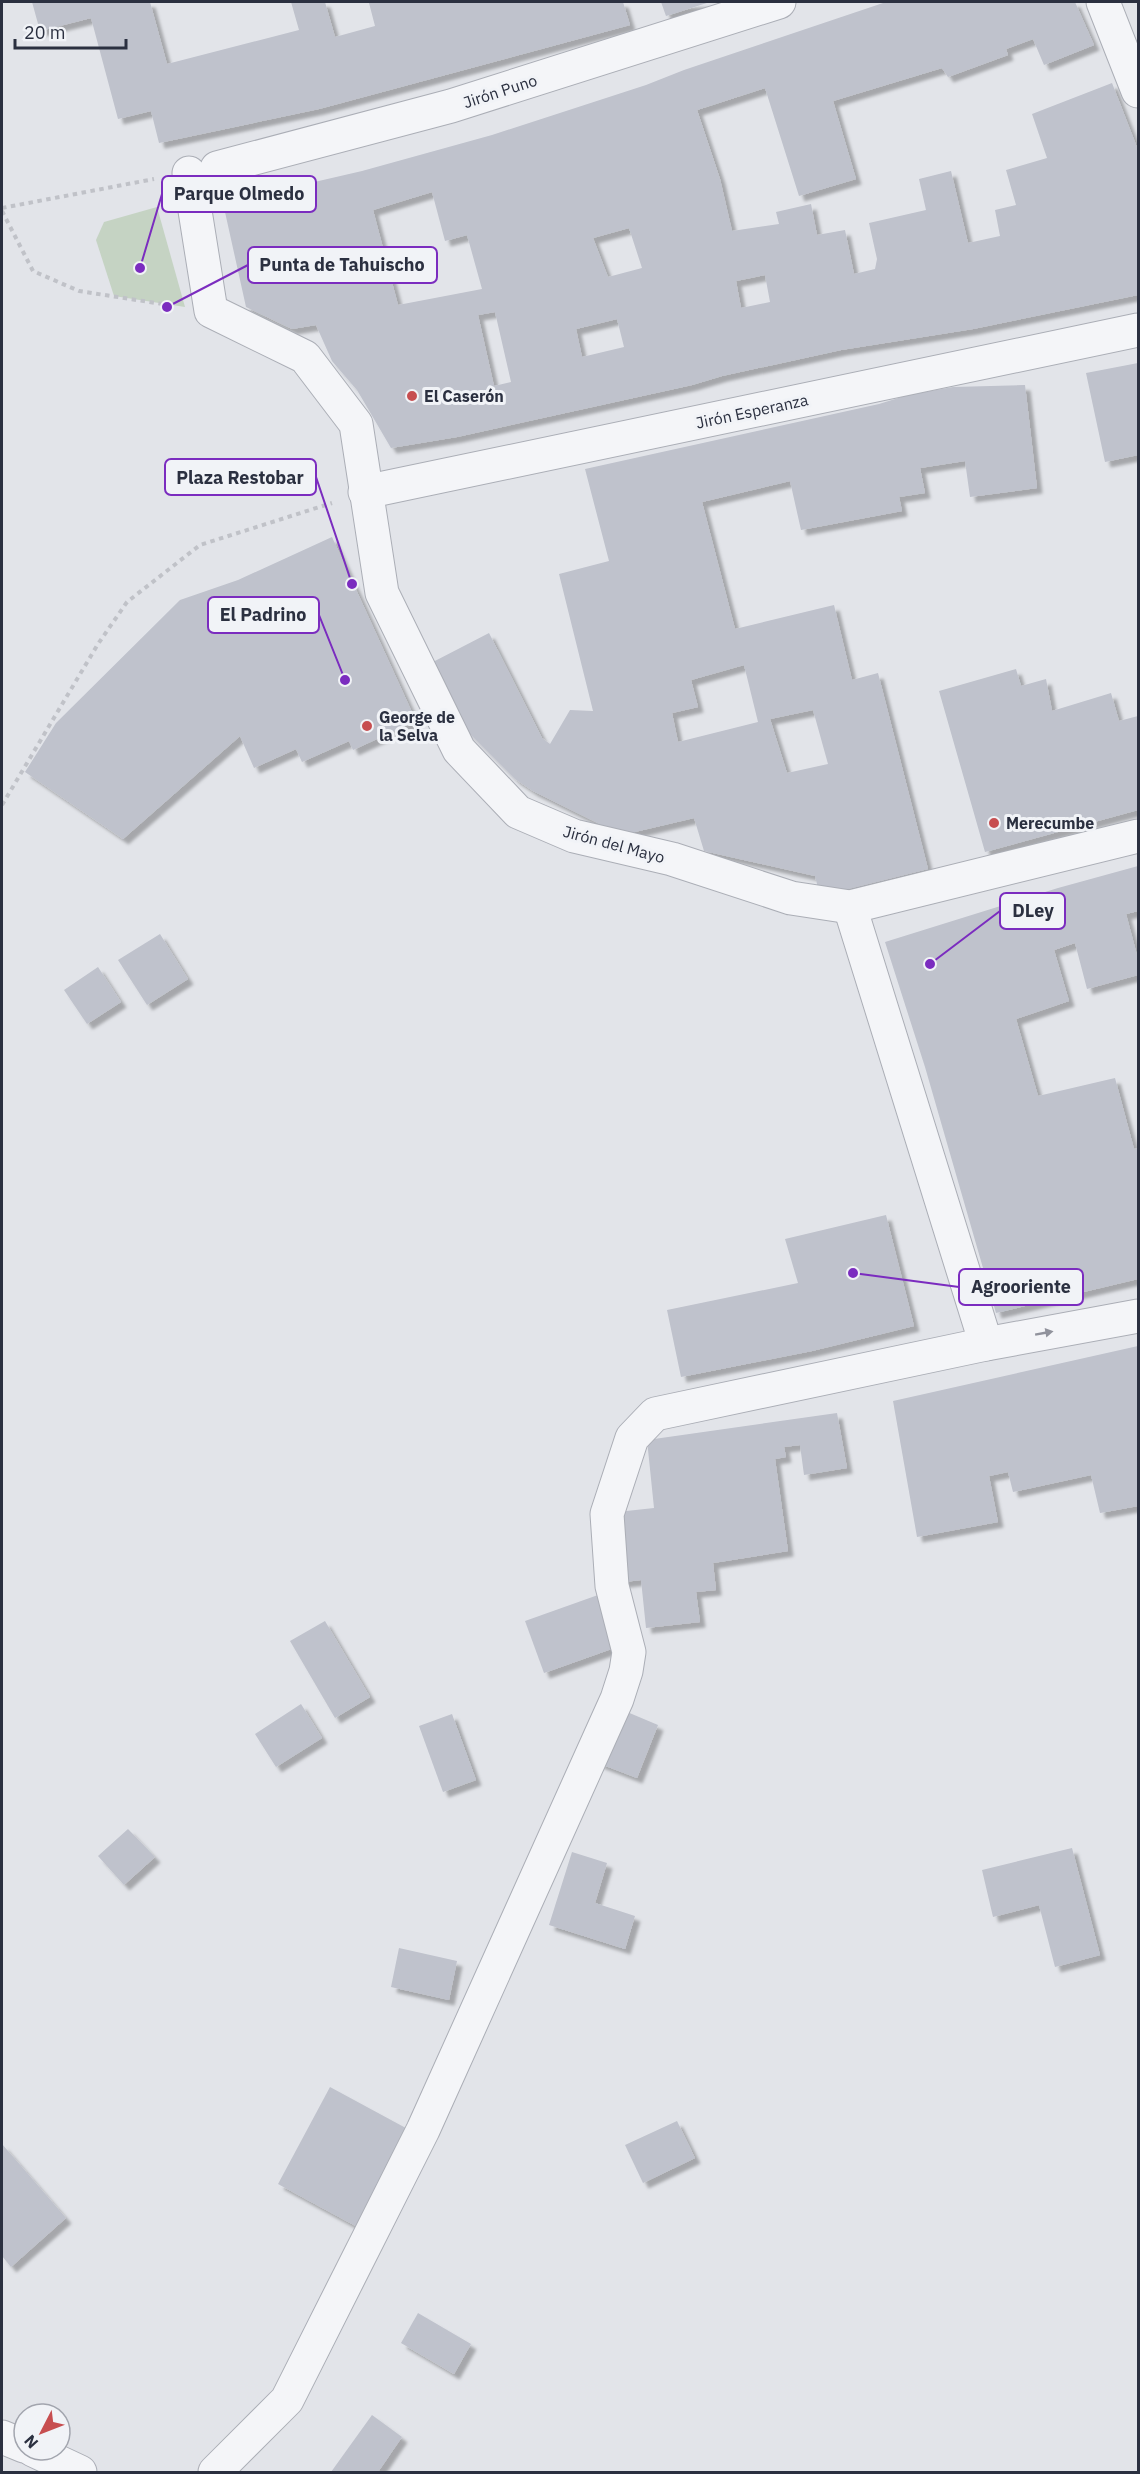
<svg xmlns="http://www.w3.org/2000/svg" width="1140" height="2474" font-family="'IBM Plex Sans',sans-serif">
<defs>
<filter id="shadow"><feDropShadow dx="5.5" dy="5.5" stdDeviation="1.5" flood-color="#0004"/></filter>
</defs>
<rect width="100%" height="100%" fill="#e2e4e9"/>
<!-- green -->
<path fill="#c5d3c3" d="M157 207 185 307 114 296 96 240 104 222Z"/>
<!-- building -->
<g fill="#bfc2cc" fill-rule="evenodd" filter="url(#shadow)">
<path d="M32 2H150L167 64 299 30 291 2H325L335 37 375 26 369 3 373 2H623L630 25 319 109 159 143 151 111 118 119 91 18 40 31Z"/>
<path d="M661 2H710L666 16Z"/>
<path d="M886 2H1075L1094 45 1044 65 1033 39 1006 49 1008 55 948 77 942 68 833 101 856 179 799 196 765 88 697 110 720 179 732 231 779 224 776 212 811 204 817 235 845 230 854 274 875 269 877 259 869 223 926 210 919 179 951 171 968 243 1000 236 995 210 1016 205 1006 170 1047 158 1032 114 1112 83 1138 150V295L973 329 841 350 722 376 692 385 457 437 391 448 357 390 332 361 316 325 292 329 246 307 223 203 362 171 492 135 646 85 684 70ZM432 192 445 241 467 235 482 289 398 305 373 210ZM629 228 642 268 608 277 593 238ZM765 275 770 302 741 308 736 281ZM495 312 511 382 494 386 478 315ZM617 319 624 347 582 357 576 329Z"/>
<path d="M1138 363V455L1105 462 1086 373Z"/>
<path d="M1025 385 1037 488 970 497 965 461 920 468 925 493 899 497 902 511 801 530 790 481 702 502 735 629 834 605 852 680 878 673 928 869 820 896 815 876 704 851 694 818 622 835 533 791 515 779 467 731 431 663 489 633 542 738 550 744 570 710 593 711 559 574 609 561 585 469 879 404 908 395 953 387ZM744 665 758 722 678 742 672 713 698 707 691 680ZM813 710 828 764 787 773 770 719Z"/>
<path d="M332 537 416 721 353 750 349 741 302 762 296 749 254 768 240 736 123 839 25 772 56 723 180 600 238 580Z"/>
<path d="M1016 669 1021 686 1046 679 1052 711 1111 693 1119 721 1138 716V810L985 852 939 691Z"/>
<path d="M1138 866V911L1126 914 1138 959V975L1087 989 1075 943 1054 950 1069 1001 1016 1019 1038 1096 1115 1078 1134 1149 1138 1148V1279L996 1313 925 1067 885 942 1058 888Z"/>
<path d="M160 934 188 979 147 1005 118 960Z"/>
<path d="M98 967 121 1002 87 1024 64 990Z"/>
<path d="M886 1215 914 1326 812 1351 681 1377 667 1310 798 1283 785 1239Z"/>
<path d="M1138 1346V1506L1100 1513 1091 1475 1013 1492 1008 1472 989 1476 998 1522 917 1537 893 1401Z"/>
<path d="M837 1413 847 1468 804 1475 800 1445 784 1447 786 1457 775 1459 788 1551 713 1563 716 1590 696 1592 700 1622 646 1628 641 1580 616 1583 608 1513 654 1508 647 1440Z"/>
<path d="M598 1595 617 1647 544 1673 525 1621Z"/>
<path d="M325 1621 370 1697 335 1718 290 1641Z"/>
<path d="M301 1704 322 1738 276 1767 255 1734Z"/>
<path d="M620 1709 658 1725 637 1778 598 1763Z"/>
<path d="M452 1714 476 1780 443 1792 419 1726Z"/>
<path d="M128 1829 155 1857 124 1885 98 1856Z"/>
<path d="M1072 1848 1100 1955 1055 1967 1039 1905 993 1917 982 1870Z"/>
<path d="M572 1852 607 1863 595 1903 635 1916 625 1949 549 1925Z"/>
<path d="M399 1948 457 1961 449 2000 391 1987Z"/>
<path d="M330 2087 415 2133 363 2230 278 2184Z"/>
<path d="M677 2121 695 2158 643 2183 625 2145Z"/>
<path d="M2 2144 66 2218 11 2267 2 2256Z"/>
<path d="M418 2313 471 2344 454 2374 401 2343Z"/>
<path d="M372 2415 402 2437 378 2472H331Z"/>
</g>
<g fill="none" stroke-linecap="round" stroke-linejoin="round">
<defs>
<g id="street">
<path d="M1103 2 1138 91"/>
<path d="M217 168 451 106 779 2"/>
<path d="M189 173 211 311 305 357 356 424 382 593 459 750 518 812 574 836 672 859 791 898 850 907 1138 836"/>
<path d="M365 492 1138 330"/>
<path d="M850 907 986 1344"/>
<path d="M2 2437 24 2446"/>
<path d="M33 2450 80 2472"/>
<path d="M215 2472 287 2400 423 2130 617 1699 626 1671 629 1652 612 1586 607 1514 632 1438 655 1414 986 1344 1138 1316"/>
</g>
</defs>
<!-- street casing -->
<use href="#street" stroke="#abaeb6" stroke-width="35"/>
<!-- path -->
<g stroke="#c0c2c8" stroke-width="4" stroke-dasharray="4.5 4.5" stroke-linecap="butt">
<path d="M2 208 154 179"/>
<path d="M2 211 33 271 79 291 175 306"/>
<path d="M2 805 98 644 127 602 200 545 332 503"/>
</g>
<!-- street -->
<use href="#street" stroke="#f4f5f8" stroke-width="33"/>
</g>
<!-- one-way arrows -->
<defs><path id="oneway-solid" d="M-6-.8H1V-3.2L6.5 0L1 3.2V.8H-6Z" transform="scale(1.5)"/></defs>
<use fill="#90929c" href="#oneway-solid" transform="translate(1044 1333) rotate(-10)"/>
<!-- markers -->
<g fill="#c74e50" stroke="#f1f3f7" stroke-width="2">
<circle cx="412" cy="396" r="6"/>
<circle cx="367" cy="726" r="6"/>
<circle cx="994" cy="823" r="6"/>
</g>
<g text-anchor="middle" stroke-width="6" stroke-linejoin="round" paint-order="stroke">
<!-- street labels -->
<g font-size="16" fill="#2b3040" stroke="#f1f3f7">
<text transform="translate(500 91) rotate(-18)" y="6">Jirón Puno</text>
<text transform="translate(752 411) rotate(-12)" y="6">Jirón Esperanza</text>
<text transform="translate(614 844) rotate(15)" y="6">Jirón del Mayo</text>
</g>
<!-- poi labels -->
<g font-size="16" font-weight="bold" fill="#2b3040" stroke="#f1f3f7" text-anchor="start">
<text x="424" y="402">El Caserón</text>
<text x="379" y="723">George de<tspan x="379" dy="18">la Selva</tspan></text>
<text x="1006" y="829">Merecumbe</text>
</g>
</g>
<!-- callouts -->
<path fill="none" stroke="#7b2cbf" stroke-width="2" d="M140 268L162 194M167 307L248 265M352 584L316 477M345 680L319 615M930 964L1000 911M853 1273L959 1287"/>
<g fill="#7b2cbf" stroke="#f1f3f7" stroke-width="2">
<circle cx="140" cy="268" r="6"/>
<circle cx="167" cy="307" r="6"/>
<circle cx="352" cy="584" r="6"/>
<circle cx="345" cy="680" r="6"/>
<circle cx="930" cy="964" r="6"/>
<circle cx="853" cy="1273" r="6"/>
</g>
<g fill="#f1f3f7" stroke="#7b2cbf" stroke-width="2">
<rect x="162" y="176" width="154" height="36" rx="6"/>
<rect x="248" y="247" width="189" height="36" rx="6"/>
<rect x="165" y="459" width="151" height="36" rx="6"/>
<rect x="208" y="597" width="111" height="36" rx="6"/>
<rect x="1000" y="893" width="65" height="36" rx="6"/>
<rect x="959" y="1269" width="124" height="36" rx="6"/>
</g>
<g font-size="18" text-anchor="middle" font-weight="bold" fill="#2b3040">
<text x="239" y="200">Parque Olmedo</text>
<text x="342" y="271">Punta de Tahuischo</text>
<text x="240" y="484">Plaza Restobar</text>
<text x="263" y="621">El Padrino</text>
<text x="1033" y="917">DLey</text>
<text x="1021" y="1293">Agrooriente</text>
</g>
<!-- border -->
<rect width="1140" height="2474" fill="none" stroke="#2b3040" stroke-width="6"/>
<!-- north arrow -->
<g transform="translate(42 2432) rotate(228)"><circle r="28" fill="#f1f3f7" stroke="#a2a5ae" stroke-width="1.5"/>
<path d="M0-4.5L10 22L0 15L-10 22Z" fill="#c74e50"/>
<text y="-9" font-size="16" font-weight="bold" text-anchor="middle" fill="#2b3040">N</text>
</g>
<!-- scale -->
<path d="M15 39v9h111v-9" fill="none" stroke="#2b3040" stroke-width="3"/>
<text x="24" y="39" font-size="18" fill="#2b3040" stroke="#f1f3f7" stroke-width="4.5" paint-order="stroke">20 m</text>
</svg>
